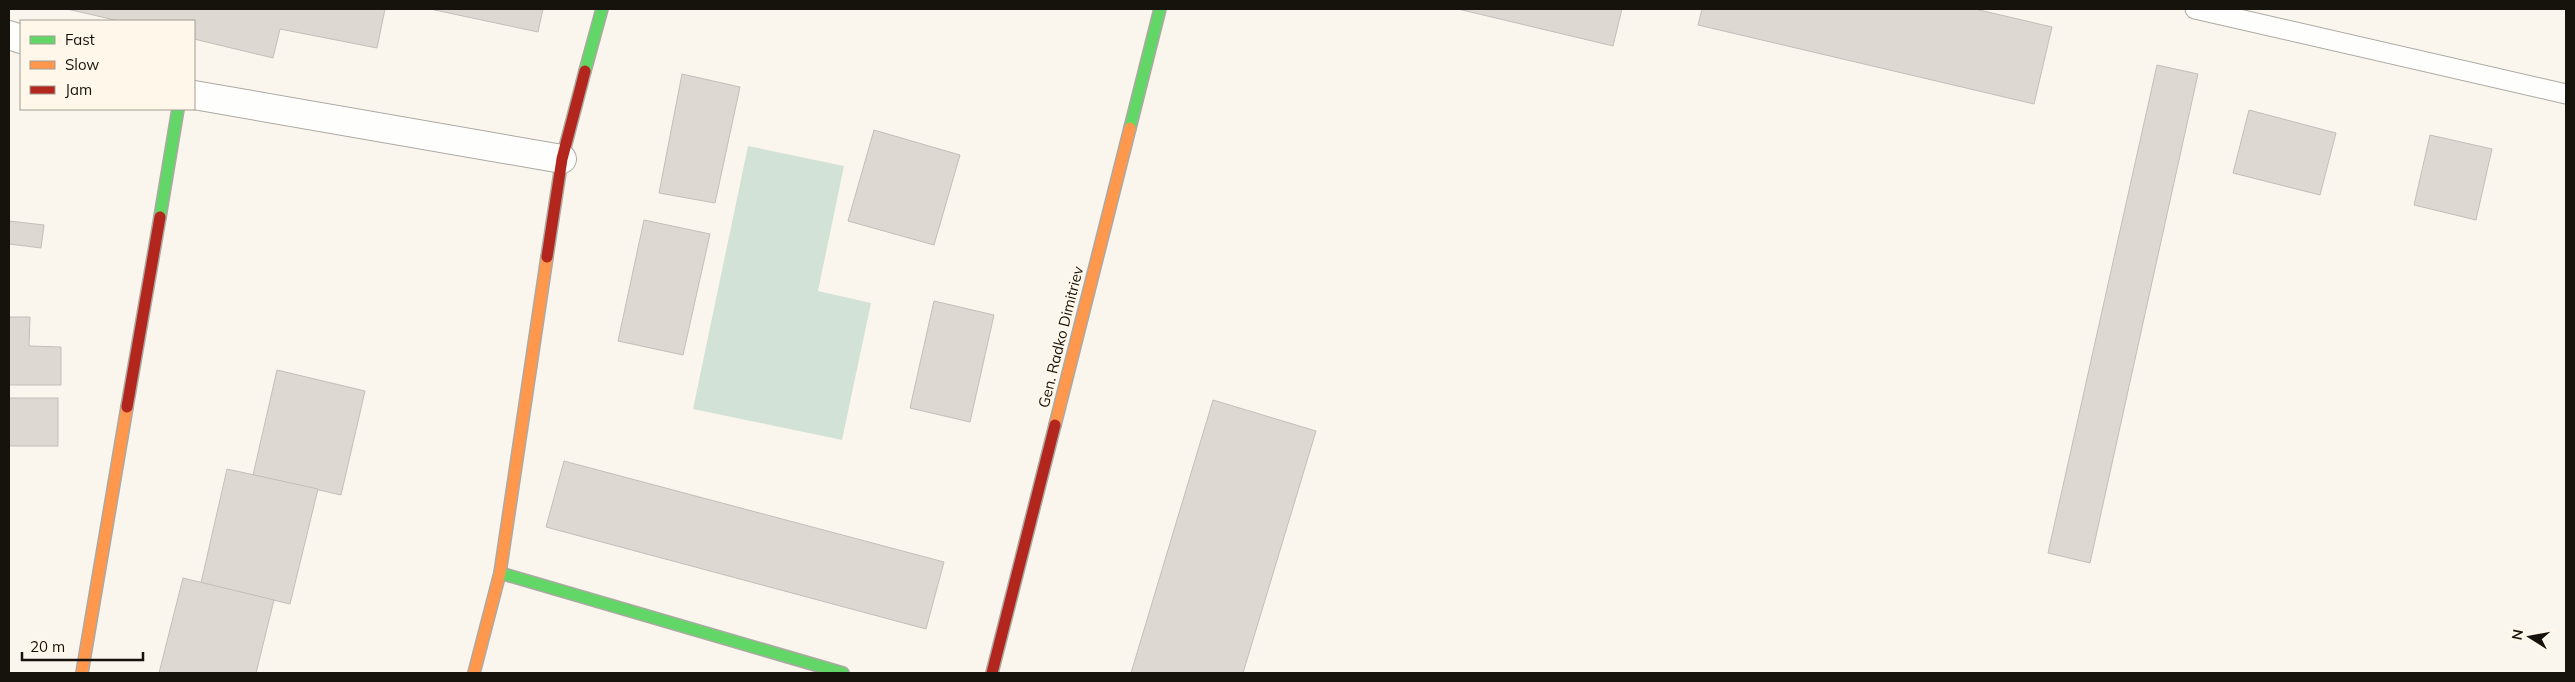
<svg xmlns="http://www.w3.org/2000/svg" width="2575" height="682" font-family="Mulish,sans-serif">
<rect width="100%" height="100%" fill="#faf6ee"/>
<!-- green -->
<path fill="#d3e2d6" d="M748 146 844 166 818 291 871 303 842 440 693 409Z"/>
<!-- building -->
<g fill="#ddd8d2" stroke="#c4beb9">
<path d="M67 9H385L377 48 280 29 273 58 194 39V21H119Z"/>
<path d="M430 9H543L538 32Z"/>
<path d="M1458 9H1622L1613 46Z"/>
<path d="M1702 9H1975L2052 27 2034 104 1698 25Z"/>
<path d="M2157 65 2198 74 2090 563 2048 553Z"/>
<path d="M682 74 740 87 715 203 659 193Z"/>
<path d="M2249 110 2336 133 2320 195 2233 173Z"/>
<path d="M874 130 960 155 934 245 848 221Z"/>
<path d="M2430 135 2492 149 2476 220 2414 205Z"/>
<path d="M644 220 710 234 683 355 618 341Z"/>
<path d="M9 221 44 225 41 248 9 244Z"/>
<path d="M934 301 994 315 970 422 910 408Z"/>
<path d="M9 317H30L29 346 61 347V385H9Z"/>
<path d="M277 370 365 391 341 495 253 475Z"/>
<rect x="9" y="398" width="49" height="48"/>
<path d="M1213 400 1316 431 1243 673H1131Z"/>
<path d="M564 461 944 562 926 629 546 527Z"/>
<path d="M227 469 318 489 290 604 201 583Z"/>
<path d="M183 578 274 600 256 673H159Z"/>
</g>
<g fill="none" stroke-linecap="round" stroke-linejoin="round">
<defs>
<path id="lane" d="M2195 9 2566 94"/>
<g id="street">
<path d="M9 35 21 39"/>
<path d="M194 95 562 159"/>
</g>
<g id="fast">
<path d="M585 71 602 9"/>
<path d="M1130 128 1160 9"/>
<path d="M160 217 178 109"/>
<path d="M500 573 843 673"/>
</g>
<g id="slow">
<path d="M1055 425 1130 128"/>
<path d="M82 673 127 407"/>
<path d="M474 673 500 573 547 257"/>
</g>
<g id="jam">
<path d="M547 257 562 159 585 71"/>
<path d="M127 407 160 217"/>
<path d="M992 673 1055 425"/>
</g>
</defs>
<!-- lane casing -->
<use href="#lane" stroke="#aca9a3" stroke-width="21"/>
<!-- street casing -->
<use href="#street" stroke="#aca9a3" stroke-width="30"/>
<!-- fast casing -->
<use href="#fast" stroke="#aca9a3" stroke-width="14"/>
<!-- slow casing -->
<use href="#slow" stroke="#aca9a3" stroke-width="14"/>
<!-- jam casing -->
<use href="#jam" stroke="#aca9a3" stroke-width="14"/>
<!-- lane -->
<use href="#lane" stroke="#fefefc" stroke-width="19"/>
<!-- street -->
<use href="#street" stroke="#fefefc" stroke-width="28"/>
<!-- fast -->
<use href="#fast" stroke="#63d668" stroke-width="11"/>
<!-- slow -->
<use href="#slow" stroke="#ff974d" stroke-width="11"/>
<!-- jam -->
<use href="#jam" stroke="#b3261e" stroke-width="11"/>
</g>
<g text-anchor="middle" stroke-width="4" stroke-linejoin="round" paint-order="stroke">
<!-- street labels -->
<g font-size="15" fill="#16130d" stroke="#fff7e9">
<text transform="translate(1061 337) rotate(-76)" y="5">Gen. Radko Dimitriev</text>
</g>
</g>
<!-- border -->
<rect width="2575" height="682" fill="none" stroke="#16130d" stroke-width="20"/>
<!-- legend -->
<rect x="20" y="20" width="175" height="90" fill="#fff7e9" stroke="#a29c91"/>
<rect x="30" y="36" width="25" height="8" fill="#63d668" stroke="#a29c91"/>
<text x="65" y="45" font-size="15" fill="#16130d">Fast</text>
<rect x="30" y="61" width="25" height="8" fill="#ff974d" stroke="#a29c91"/>
<text x="65" y="70" font-size="15" fill="#16130d">Slow</text>
<rect x="30" y="86" width="25" height="8" fill="#b3261e" stroke="#a29c91"/>
<text x="65" y="95" font-size="15" fill="#16130d">Jam</text>
<!-- north arrow -->
<g transform="translate(2530 637) rotate(281)" stroke="#fff7e9" stroke-width="4" paint-order="stroke">
<path d="M0-4L9 19L0 12L-9 19Z" fill="#16130d"/>
<text y="-8" font-size="14" font-weight="bold" text-anchor="middle" fill="#16130d">N</text>
</g>
<!-- scale -->
<path d="M22 652v8h121v-8" fill="none" stroke="#16130d" stroke-width="2.5"/>
<text x="30" y="652" font-size="15" fill="#16130d" stroke="#fff7e9" stroke-width="4" paint-order="stroke">20 m</text>
</svg>
